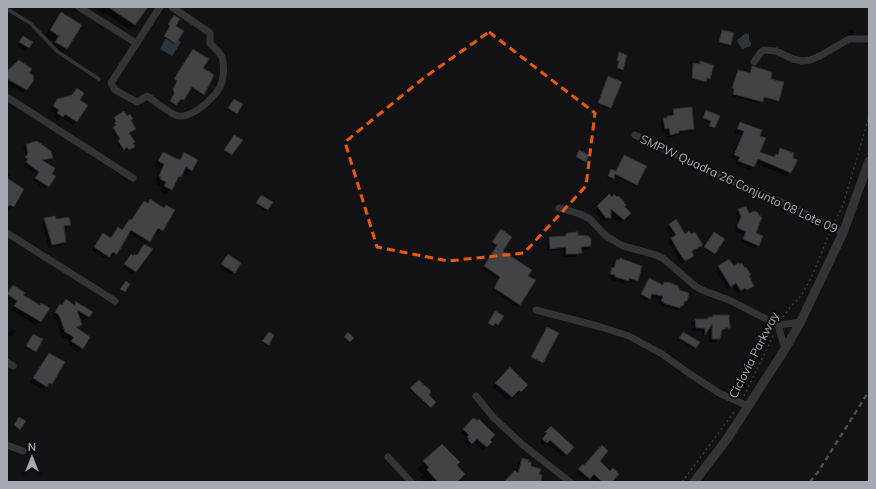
<svg xmlns="http://www.w3.org/2000/svg" width="876" height="489" font-family="Mulish,sans-serif">
<rect width="100%" height="100%" fill="#121214"/>
<!-- water -->
<g fill="#2d343b">
<path d="M746 33 749 35V40L751 43V46L742 49 738 43 737 40Z"/>
<path d="M168 34 181 42 172 56 160 49Z"/>
</g>
<!-- shadow -->
<g fill="#0007">
<path d="M98 7H147L135 25 130 30 105 13 103 15 96 10Z"/>
<path d="M61 14 67 48 61 54 51 47 54 41 45 36 55 19Z"/>
<path d="M173 17 175 43 174 44 163 37 169 27 167 26Z"/>
<path d="M850 29 854 30 853 33 852 35H847Z"/>
<path d="M723 31 730 45 729 46 719 44Z"/>
<path d="M20 41 31 43 25 51 17 46Z"/>
<path d="M192 51 202 68 203 94 202 96 190 88 183 100 181 101 179 100 174 106 169 103 173 96 172 91 176 83 173 80Z"/>
<path d="M620 54 622 69 621 71 616 69 618 63 616 62Z"/>
<path d="M19 61 27 89 23 93 7 84V71Z"/>
<path d="M701 62 710 78 708 80 706 79 704 83 691 79 692 65 694 64 699 65Z"/>
<path d="M752 67 769 80 778 101 777 102 763 98 760 103 732 96 734 90H732L736 72 738 71 749 74Z"/>
<path d="M607 79 610 108 609 109 597 104Z"/>
<path d="M58 99 79 101 77 121 73 125 61 117 59 120 54 117 56 114 50 110Z"/>
<path d="M234 100 237 113 235 115 227 110Z"/>
<path d="M691 108 693 128 690 132 677 134 675 136 667 138 666 131 662 132 660 123 667 117 670 116V114L673 110Z"/>
<path d="M706 111 715 128 713 129 709 127 711 123 702 119Z"/>
<path d="M124 112 128 133 132 148 127 151 125 148 122 150 117 143 119 141 113 129 115 124 113 120Z"/>
<path d="M740 123 758 136 759 153 773 158 781 149 790 172 787 176 755 163 750 170 735 164 737 161 731 158 741 135 734 132Z"/>
<path d="M233 137 232 155 230 156 224 151Z"/>
<path d="M37 142 50 150 52 157 49 160 42 161 48 186 45 189 33 181 37 175 23 165 26 162 23 160 26 156 23 147 26 145Z"/>
<path d="M163 153 178 160 184 154 191 170 187 175 182 172 171 189 166 194 160 191 162 188 156 184 157 182 155 181 160 169 154 166 158 158Z"/>
<path d="M578 153 587 156 583 163 575 159Z"/>
<path d="M611 170 636 185 635 186 614 176 611 180 607 178Z"/>
<path d="M7 173 10 175 7 179 13 206 8 211Z"/>
<path d="M609 196 630 213 620 223 610 215V218L607 221H603L594 211Z"/>
<path d="M260 198 268 209 266 211 256 205Z"/>
<path d="M150 201 163 209 174 211 162 231 159 234 156 231 145 245 135 271 132 274 122 268 128 259 137 256 146 244 128 233 113 257 110 254 105 259 92 250 103 234 111 239 118 228 122 231 131 220 144 202 147 204Z"/>
<path d="M745 207 754 234 762 237 758 246 755 248 741 242 744 235 735 231 736 229H735L738 220 736 213 738 210Z"/>
<path d="M45 219 69 224 66 228H63L65 242 62 245 49 248 42 223Z"/>
<path d="M669 225 702 245 692 252 693 255 689 259 681 264 668 242 672 238 666 228Z"/>
<path d="M501 230 502 251 527 276 519 304 516 307 492 290 499 280 482 269 496 248 490 245Z"/>
<path d="M567 234 590 239V246L587 250H581V252L575 257H563V250L547 251 546 242 549 238 563 237Z"/>
<path d="M713 235 723 239 713 255 704 249Z"/>
<path d="M228 256 234 272 231 275 219 267Z"/>
<path d="M617 260H619L637 280 634 283 626 282 625 284 612 280 613 279 608 277 613 263Z"/>
<path d="M719 267H733L748 276 753 286 743 293 742 291 737 293 733 286 727 289 715 270Z"/>
<path d="M650 279 661 286 664 283 678 291 686 301 683 306 677 310 661 306V304H659L660 299 650 297 646 301 639 297Z"/>
<path d="M13 286 22 295 40 321 36 325 11 310 14 305 7 300V293Z"/>
<path d="M66 301 73 305 75 302 88 316 84 320 78 317 81 324 77 329 82 348 78 352 68 345 71 341 61 336 56 319 52 317 57 309Z"/>
<path d="M494 313 498 324 496 326 493 324 491 327 487 324Z"/>
<path d="M713 316 729 327 725 331 721 332 719 339 716 342H709V327L702 337V331H692V323L696 320H706Z"/>
<path d="M12 328 16 331 12 337 7 334Z"/>
<path d="M546 330 542 362 541 363 531 358Z"/>
<path d="M268 334 273 335 267 346 262 343Z"/>
<path d="M348 334 353 338 348 343 343 339Z"/>
<path d="M682 334 699 343 694 349 679 340Z"/>
<path d="M32 336 35 351 33 352 25 348Z"/>
<path d="M49 354 64 363 51 384 43 390 30 382Z"/>
<path d="M510 368 527 385 517 395 515 393 508 400 492 387Z"/>
<path d="M419 381 427 395 435 402 429 408 410 390Z"/>
<path d="M18 419 19 429 18 430 13 427Z"/>
<path d="M473 419 491 442 483 450 473 442 468 447 464 441 467 439 461 433Z"/>
<path d="M551 428 572 447 563 457 546 443 543 446 540 443 544 437 543 436Z"/>
<path d="M442 445 455 465 456 482H424L420 477 423 475 417 469Z"/>
<path d="M522 459 538 475 539 482H505L516 473 518 463Z"/>
<path d="M598 461 610 482H595L590 477 586 481 576 473 583 465 584 466Z"/>
</g>
<!-- building -->
<g fill="#424247" stroke="#2d2d30">
<path d="M108 7H148L135 25Z"/>
<path d="M61 12 82 25 67 49 55 42 59 36 50 30Z"/>
<path d="M174 15 180 19 176 26 184 31 176 44 164 36 170 26 168 24Z"/>
<path d="M722 30 734 33 731 45 719 42Z"/>
<path d="M23 36 33 42 29 48 19 42Z"/>
<path d="M193 49 209 59 203 68 214 75 204 95 192 87 184 100 181 99 176 105 170 101 174 94 173 89 177 81 174 79Z"/>
<path d="M619 52 627 55 623 70 617 68 619 61H617Z"/>
<path d="M19 60 32 69 29 73 33 75 34 80 27 90 7 79V71Z"/>
<path d="M700 61 714 65 710 79 707 78 706 82 692 78 693 63 700 64Z"/>
<path d="M752 66 772 72 771 79 784 82 779 101 764 97 763 102 733 94 734 89 732 88 738 70 750 73Z"/>
<path d="M608 76 622 82 611 108 598 103Z"/>
<path d="M77 88 84 93 80 100 88 105 77 122 65 114 63 117 57 113 59 110 53 106 57 99 72 95Z"/>
<path d="M234 99 243 104 237 114 228 108Z"/>
<path d="M692 107 694 129 679 131V133L670 135 669 128 665 129 663 118H667V116L674 115 673 109Z"/>
<path d="M706 110 720 116 715 128 709 126 711 121 703 118Z"/>
<path d="M124 111 127 116 130 114 133 119 131 120 136 129 129 133 135 142 133 143 135 147 129 150 127 147 124 150 118 141 120 139 114 129 113 127 116 125 114 123 116 122 114 117Z"/>
<path d="M740 122 762 130 760 136 766 138 760 152 774 157 776 154 778 155 780 148 794 153 793 158 798 160 791 173 758 159 754 167 738 161 740 157 734 155 744 131 737 129Z"/>
<path d="M234 135 243 140 232 155 224 150Z"/>
<path d="M37 141 51 151 53 158 42 160 55 168 52 174 56 176 49 187 35 178 39 172 26 162 28 159 25 157 28 153 26 144Z"/>
<path d="M579 150 589 155 586 162 576 157Z"/>
<path d="M163 152 180 160 184 152 198 160 192 171 186 167 181 177 179 176 172 190 164 186 166 182 160 179 161 177 159 176 164 164 158 161Z"/>
<path d="M624 155 647 166 637 185 615 174 614 179 608 176 611 169 616 171Z"/>
<path d="M7 178 24 189 14 207 10 205 7 207Z"/>
<path d="M609 194 612 197 614 194 617 197 618 196 625 202 624 203 626 205 625 207 631 213 624 220 611 209V218H606L597 206Z"/>
<path d="M261 195 273 202 268 210 256 203Z"/>
<path d="M150 199 164 208 166 205 175 210 163 231 158 228 150 242 131 230 117 254 113 252 109 257 94 247 103 233 111 238 118 227 122 230 129 220 132 219 144 201 148 203Z"/>
<path d="M746 206 749 213 755 211 757 212 759 215 762 217 756 233 763 236 759 246 743 239 746 232 738 228V227L737 226 741 217 738 209Z"/>
<path d="M55 216 56 219 69 217 71 225 64 226 66 242 52 245 44 218Z"/>
<path d="M676 219 685 234 689 231 691 234 695 232 703 245 692 251 694 256 685 261 678 251 671 238 676 235 669 224Z"/>
<path d="M501 229 512 237 503 251 532 270 528 276 536 280 520 305 494 288 500 277 484 266 497 245 492 242Z"/>
<path d="M578 232V235L589 236V238H591V246L581 247 582 253H579V254H566V247L550 249 549 237 565 236 567 233Z"/>
<path d="M714 232 725 239 715 254 704 247Z"/>
<path d="M144 244 153 249 136 272 124 264 131 254 133 256 135 254 137 255Z"/>
<path d="M228 254 241 263 235 273 221 264Z"/>
<path d="M620 258 642 266 638 281 629 278V281L615 277V275L610 274 612 267 614 268 617 259 619 260Z"/>
<path d="M729 259 734 266 738 263 740 264 742 263 745 268 746 267 751 275 749 276 754 286 747 290 745 288 741 291 736 283 731 287 718 266Z"/>
<path d="M649 278 663 285 664 282 671 283 678 286V288H680L679 290 689 293 687 301H685L683 306H681L680 308 663 303 664 302 661 301 663 296 652 294 650 299 641 294Z"/>
<path d="M126 281 130 284 125 292 120 289Z"/>
<path d="M13 285 25 293 23 295 40 305 41 303 50 308 41 322 14 306 17 301 7 294Z"/>
<path d="M66 299 75 306V301L93 312 89 317 77 310 82 325 76 327 90 337 83 349 71 341 74 337 65 332 59 315 55 312 60 304 62 305Z"/>
<path d="M495 311 504 316 498 325 495 323 493 326 488 323Z"/>
<path d="M713 315H729L730 328H725V329L722 330 720 339H712V324L705 335V328H696L695 319H708V317H713Z"/>
<path d="M547 327 559 333 543 363 531 357Z"/>
<path d="M269 332 274 335 269 345 262 341Z"/>
<path d="M348 332 354 338 350 342 344 337Z"/>
<path d="M683 332 700 342 696 348 679 338Z"/>
<path d="M33 334 43 339 36 352 26 346Z"/>
<path d="M49 353 65 362 52 384 49 383 47 387 33 378Z"/>
<path d="M510 367 528 385 521 392 519 390 512 397 495 383Z"/>
<path d="M419 380 431 391 429 395 436 402 431 408 410 388Z"/>
<path d="M19 417 26 421 20 430 14 425Z"/>
<path d="M473 418 478 420 479 419 495 435 490 440 492 442 487 447 477 439 472 444 468 440 469 439 467 437 469 435 463 429Z"/>
<path d="M551 426 574 447 567 455 550 440 547 443 542 439 547 433 545 432Z"/>
<path d="M442 444 460 462 457 465 465 474 457 482H438L427 470 429 467 423 461Z"/>
<path d="M602 445 608 451 600 461 610 471 613 468 619 474 612 482H602L594 474 590 479 578 469 583 464 584 465Z"/>
<path d="M522 458 529 460 528 462H531V466L541 469 539 474 542 475 541 482H504L515 470 518 473Z"/>
</g>
<g fill="none" stroke-linecap="round" stroke-linejoin="round">
<!-- path -->
<g stroke="#3a3b3f" stroke-width="1.5" stroke-dasharray="2 3" stroke-linecap="butt">
<path d="M835 221 843 205 869 117"/>
<path d="M783 317 791 306 801 296 812 276 829 234"/>
<path d="M744 396 774 334"/>
<path d="M682 482 735 411"/>
</g>
<!-- service -->
<path stroke="#343438" stroke-width="3.5" d="M7 9 30 23 58 52 99 79"/>
<!-- minor -->
<g stroke="#343438" stroke-width="7">
<path d="M79 7 136 43"/>
<path d="M160 7 111 83 115 90 137 102 147 96C155 101 170 114 178 116 194 118 218 95 222 82 224 74 224 65 222 57 220 52 214 48 210 43V33L172 7"/>
<path d="M754 62 761 52 764 50 776 51 793 59 802 61 810 60 820 56 849 39H869"/>
<path d="M7 97 133 178"/>
<path d="M635 135 713 172 799 210 843 233"/>
<path d="M559 208 580 214 590 219 606 236 623 246 656 255 664 259 695 286 702 290 729 300 778 325 795 323 801 321"/>
<path d="M7 233 115 301"/>
<path d="M536 310 601 327 629 336 662 354 690 374 719 393 748 406"/>
<path d="M778 325 785 349"/>
<path d="M7 362 13 366"/>
<path d="M476 396 493 417 523 445 570 482"/>
<path d="M7 445 23 451"/>
<path d="M388 457 411 482"/>
</g>
<!-- tertiary -->
<path stroke="#343438" stroke-width="9" d="M694 482 727 439 785 349 801 321 843 233 869 161"/>
<!-- rail -->
<path stroke="#4d4e53" stroke-width="2.5" stroke-dasharray="5 4" stroke-linecap="butt" d="M810 482 818 472 869 391"/>
</g>
<!-- marked area -->
<path fill="none" stroke="#e8590c" stroke-width="3" stroke-dasharray="8 5" stroke-linejoin="round" d="M489 32 595 113 586 186 524 253 448 261 377 247 345 142 425 77Z"/>
<g text-anchor="middle" stroke-width="4" stroke-linejoin="round" paint-order="stroke">
<!-- street labels -->
<g font-size="12" fill="#a5a9b3" stroke="#0e0d0f">
<text transform="translate(739 184) rotate(25)" y="4">SMPW Quadra 26 Conjunto 08 Lote 09</text>
<text transform="translate(754 355) rotate(-63)" y="4">Ciclovia Parkway</text>
</g>
</g>
<!-- border -->
<rect width="876" height="489" fill="none" stroke="#a5a9b3" stroke-width="16"/>
<!-- north arrow -->
<g transform="translate(32 457)" stroke="#0e0d0f" stroke-width="3" paint-order="stroke">
<path d="M0-3L7 15L0 10L-7 15Z" fill="#a5a9b3"/>
<text y="-6" font-size="11" font-weight="bold" text-anchor="middle" fill="#a5a9b3">N</text>
</g>
</svg>
